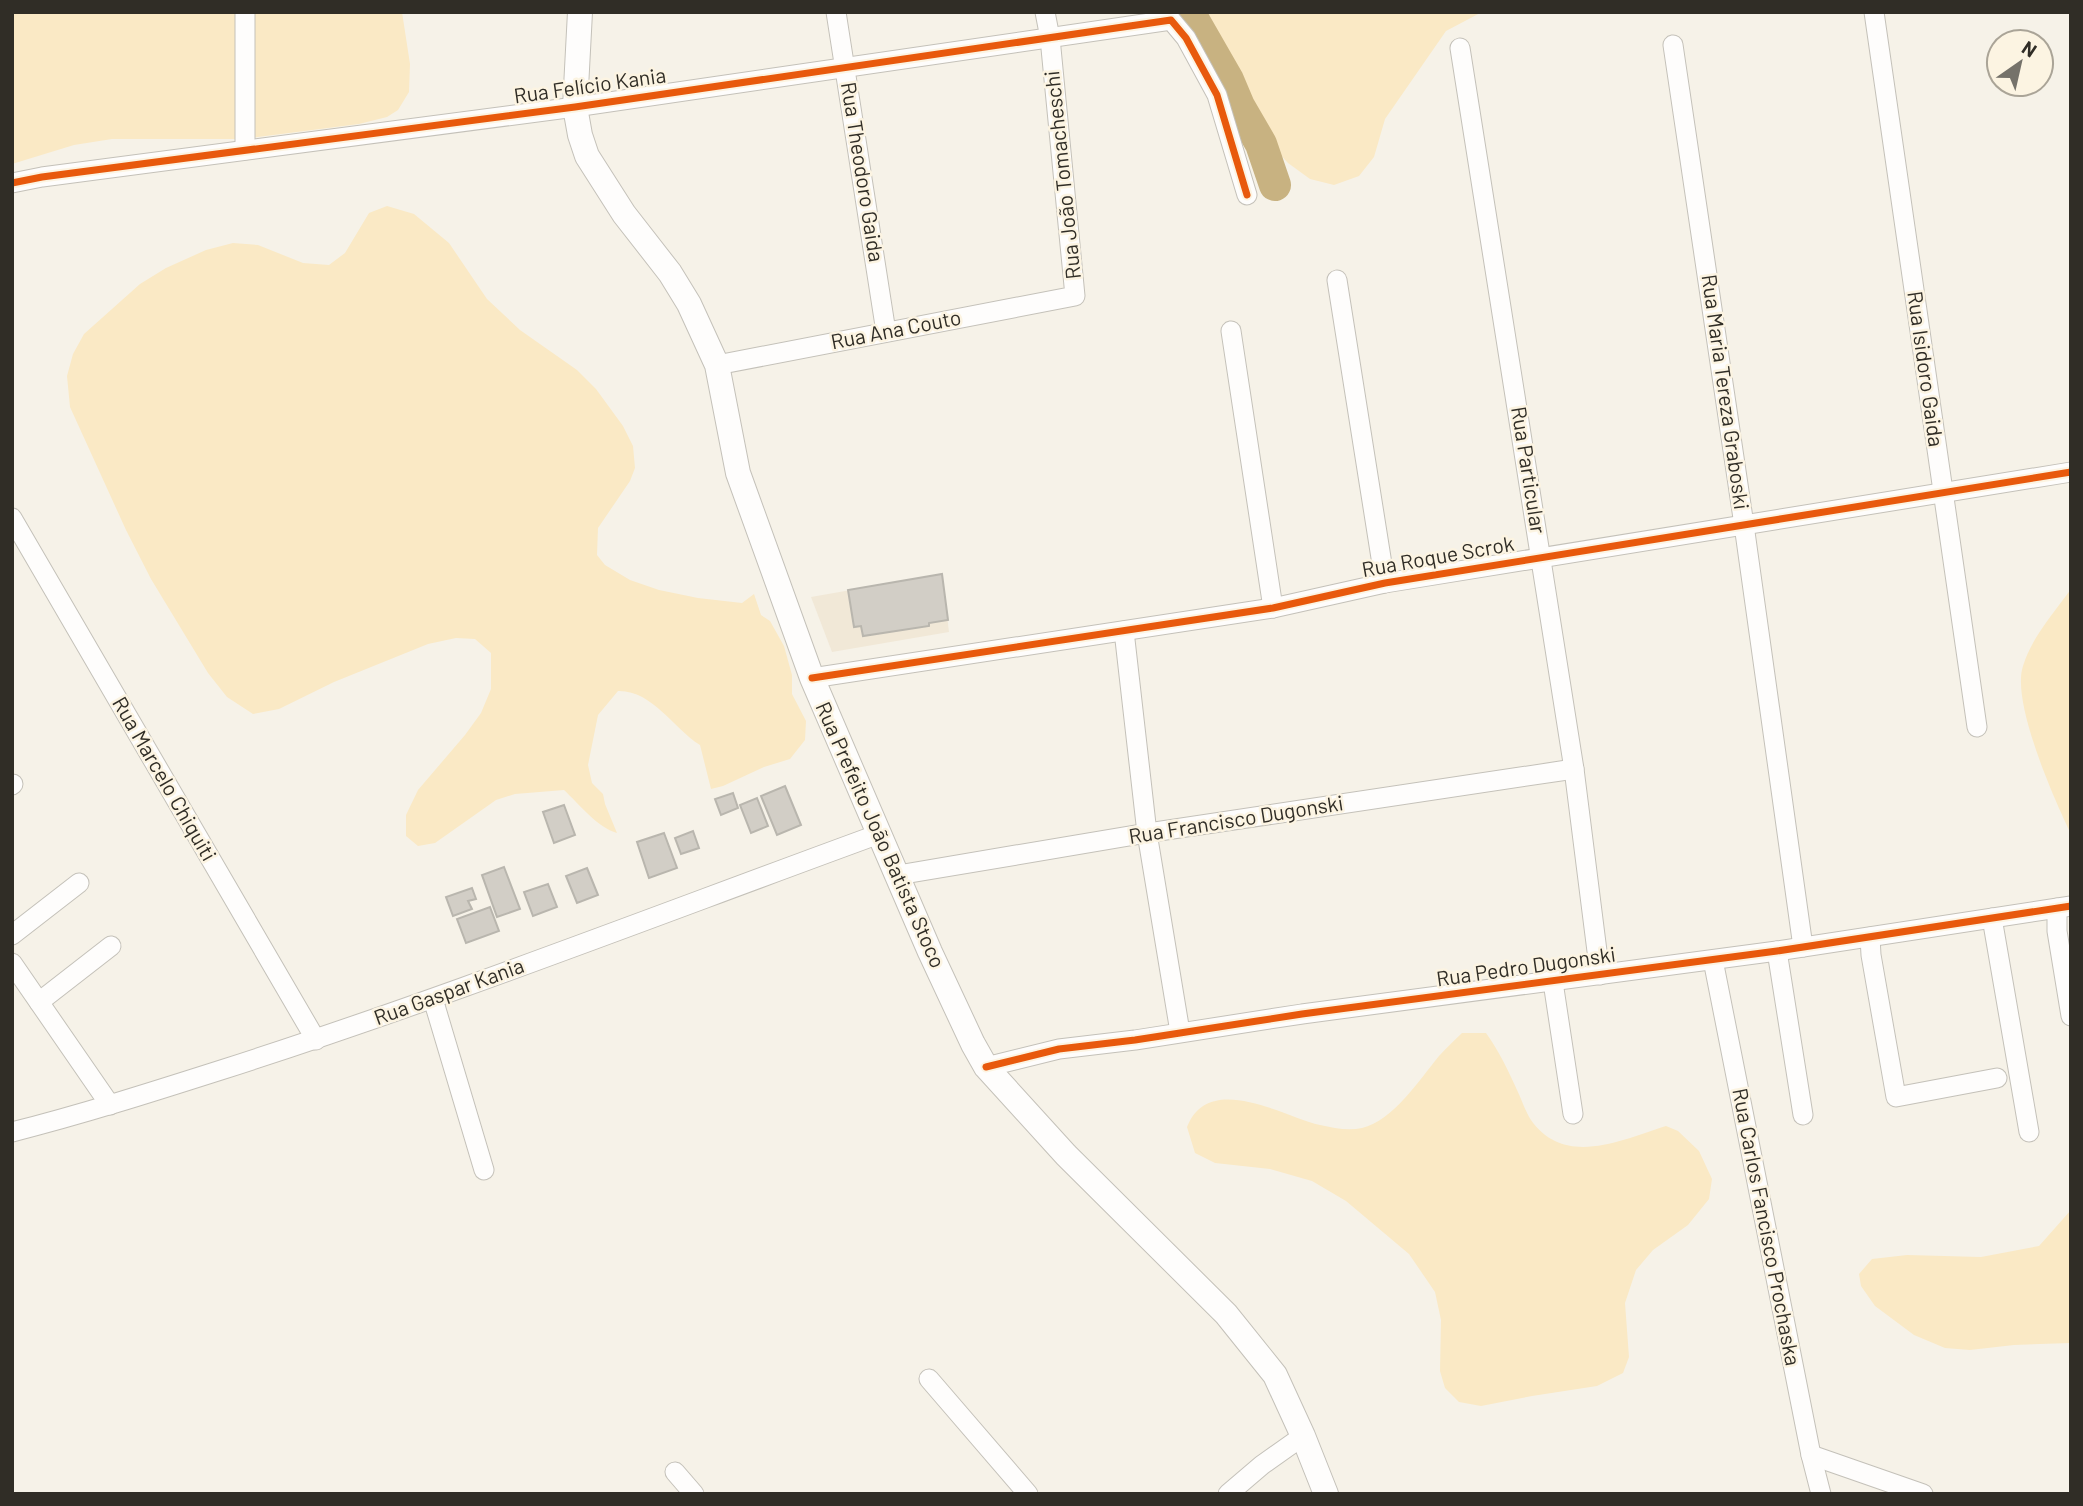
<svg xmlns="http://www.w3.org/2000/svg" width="2083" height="1506" font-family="Barlow,sans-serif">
<rect width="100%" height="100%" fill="#f6f2e8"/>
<!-- built -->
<path fill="#f1e8d7" d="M942 574 949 632 832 652 811 597Z"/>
<!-- green -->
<g fill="#fae9c5">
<path d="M12 12H402L410 64 409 92 398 110 387 117 359 124 243 139H112L74 145 12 164Z"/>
<path d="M1195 12H1482L1446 31 1385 119 1374 157 1359 176 1334 185 1310 179 1288 163 1274 148 1248 108Z"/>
<path d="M387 206 414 214 449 243 487 299 520 330 577 370 596 389 623 426 633 446 635 468 630 481 598 528 597 555 605 565 630 580 659 590 698 598 742 603 754 594 761 615 770 621 784 646 792 675V694L806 721 805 740 790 759 764 767 723 786 711 789 700 745C673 728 652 690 618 691L598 715 588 765 592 783 603 794 605 804 617 833C598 828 578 803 564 790L515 794 496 800 435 843 418 846 406 836V815L418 790 465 735 481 713 491 689V653L475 639 456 638 428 644 334 682 279 709 253 714 227 697 208 673 151 579 126 530 70 407 67 376 73 354 84 334 140 284 166 268 206 250 233 243 258 245 303 263 329 265 345 253 369 213Z"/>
<path d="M2071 589V834C2054 799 2011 702 2023 666 2032 637 2053 614 2071 589Z"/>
<path d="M1462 1033H1486C1499 1051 1508 1070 1517 1090 1522 1100 1525 1111 1531 1120 1565 1168 1621 1140 1666 1126L1678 1131 1699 1151 1712 1179 1709 1199 1688 1225 1653 1250 1636 1270 1625 1303 1629 1357 1623 1373 1597 1386 1532 1396 1481 1406 1459 1402 1445 1388 1440 1371 1441 1320 1435 1292 1409 1254 1346 1201 1312 1181 1270 1169 1215 1163 1195 1153 1187 1127C1209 1071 1282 1116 1320 1125 1334 1128 1348 1131 1362 1128 1393 1121 1420 1079 1439 1056 1446 1048 1454 1041 1462 1033Z"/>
<path d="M2071 1210V1343L2014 1345 1970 1350 1945 1348 1914 1335 1875 1306 1861 1286 1859 1274 1872 1259 1907 1255 1981 1257 2039 1246Z"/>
</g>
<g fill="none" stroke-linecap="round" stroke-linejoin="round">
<!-- river -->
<path stroke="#c8b281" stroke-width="32" d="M1189 12 1228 80 1239 106 1261 144 1275 185"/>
</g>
<!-- building -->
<g fill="#d2cec6" stroke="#b9b6ae" stroke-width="2">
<path d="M942 574 948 620 929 623V626L863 636 861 626 854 627 848 590Z"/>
<path d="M785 786 801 825 777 835 761 796Z"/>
<path d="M733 793 738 808 721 815 715 799Z"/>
<path d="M757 798 768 826 751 833 740 805Z"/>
<path d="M564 805 575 835 554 843 543 812Z"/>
<path d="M693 831 699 848 681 854 675 838Z"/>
<path d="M664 833 677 868 649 878 637 842Z"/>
<path d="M504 867 520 909 497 917 482 875Z"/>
<path d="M587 868 598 895 577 903 566 876Z"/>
<path d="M548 884 557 907 533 916 524 892Z"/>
<path d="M472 888 476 899 468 901 472 909 453 916 446 897Z"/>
<path d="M490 907 499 931 466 943 457 919Z"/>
</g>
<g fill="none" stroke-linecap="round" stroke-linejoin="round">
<defs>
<g id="minor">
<path d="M245 12V150"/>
<path d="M836 12 886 332"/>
<path d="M1874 12 1977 727"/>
<path d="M1673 45 1744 525 1803 947"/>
<path d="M1460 48 1574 769 1600 975"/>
<path d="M12 183 42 177 575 107 1171 20 1186 38 1217 95 1247 195"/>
<path d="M1337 280 1385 583"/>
<path d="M1231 331 1273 608"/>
<path d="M717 365 1075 296 1050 38 1045 12"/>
<path d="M12 518 316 1040"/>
<path d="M1124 631 1147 833 1180 1032"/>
<path d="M812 678 1273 608 1385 583 2071 472"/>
<path d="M12 785 13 784"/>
<path d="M898 875 1147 833 1574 769"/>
<path d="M2057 908V931L2071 1016"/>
<path d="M1992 918 2029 1132"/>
<path d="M12 935 79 883"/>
<path d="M1870 937 1871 955 1896 1097 1997 1078"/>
<path d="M1777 951 1803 1115"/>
<path d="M1713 960 1811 1455 1821 1494"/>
<path d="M12 963 110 1105"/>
<path d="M1553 982 1573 1114"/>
<path d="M433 999 484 1170"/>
<path d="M39 1002 111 946"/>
<path d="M986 1067 1059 1049 1135 1040 1302 1014 1777 951 2071 906"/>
<path d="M12 1132C83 1114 152 1092 221 1070 443 999 660 914 879 834"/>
<path d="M929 1379 1028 1494"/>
<path d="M1811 1455 1923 1494"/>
<path d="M675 1472 694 1494"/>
<path d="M1228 1494 1262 1465 1303 1436"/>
</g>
<path id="major" d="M580 12 575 107 580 135 587 156 624 214 670 273 689 304 717 365 738 473 812 678 930 952 973 1044 986 1067 1066 1155 1226 1314 1275 1375 1303 1436 1326 1494"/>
</defs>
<!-- minor casing -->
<use href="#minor" stroke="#c4c1b9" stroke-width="21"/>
<!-- major casing -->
<use href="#major" stroke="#c4c1b9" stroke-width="26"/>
<!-- minor -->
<use href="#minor" stroke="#fefdfc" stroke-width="19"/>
<!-- major -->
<use href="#major" stroke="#fefdfc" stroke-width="24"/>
<defs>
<g id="cycleway">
<path d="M12 183 42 177 575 107 1171 20 1186 38 1217 95 1247 195"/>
<path d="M812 678 1273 608 1385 583 2071 472"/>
<path d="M986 1067 1059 1049 1135 1040 1302 1014 1777 951 2071 906"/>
</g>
</defs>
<!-- cycleway casing -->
<use href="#cycleway" stroke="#fcf4e2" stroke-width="11"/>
<!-- cycleway -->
<use href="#cycleway" stroke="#e8590c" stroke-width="7"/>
</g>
<g text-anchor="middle" stroke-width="5" stroke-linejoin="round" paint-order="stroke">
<!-- street labels -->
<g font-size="21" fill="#302d26" stroke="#fcf4e2">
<text transform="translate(590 86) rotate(-8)" y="7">Rua Felício Kania</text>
<text transform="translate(862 172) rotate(81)" y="7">Rua Theodoro Gaida</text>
<text transform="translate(1063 175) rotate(-96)" y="7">Rua João Tomacheschi</text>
<text transform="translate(896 330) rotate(-11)" y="7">Rua Ana Couto</text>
<text transform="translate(1925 369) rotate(82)" y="7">Rua Isidoro Gaida</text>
<text transform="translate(1725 392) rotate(82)" y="7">Rua Maria Tereza Graboski</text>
<text transform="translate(1528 470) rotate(81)" y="7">Rua Particular</text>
<text transform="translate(1438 557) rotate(-10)" y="7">Rua Roque Scrok</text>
<text transform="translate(164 779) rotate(60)" y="7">Rua Marcelo Chiquiti</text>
<text transform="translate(1236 820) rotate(-9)" y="7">Rua Francisco Dugonski</text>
<text transform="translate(880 835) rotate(66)" y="7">Rua Prefeito João Batista Stoco</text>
<text transform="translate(1526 967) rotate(-8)" y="7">Rua Pedro Dugonski</text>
<text transform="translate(449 992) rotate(-20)" y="7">Rua Gaspar Kania</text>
<text transform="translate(1766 1227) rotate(79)" y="7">Rua Carlos Fancisco Prochaska</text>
</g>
</g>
<!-- border -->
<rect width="2083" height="1506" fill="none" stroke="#302d26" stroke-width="28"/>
<!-- north arrow -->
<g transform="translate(2020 63) rotate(34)"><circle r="33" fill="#fcf4e2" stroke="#aaa497" stroke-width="2"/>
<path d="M0-5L12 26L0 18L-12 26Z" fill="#75726a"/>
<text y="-10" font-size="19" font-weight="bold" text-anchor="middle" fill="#302d26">N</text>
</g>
</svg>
